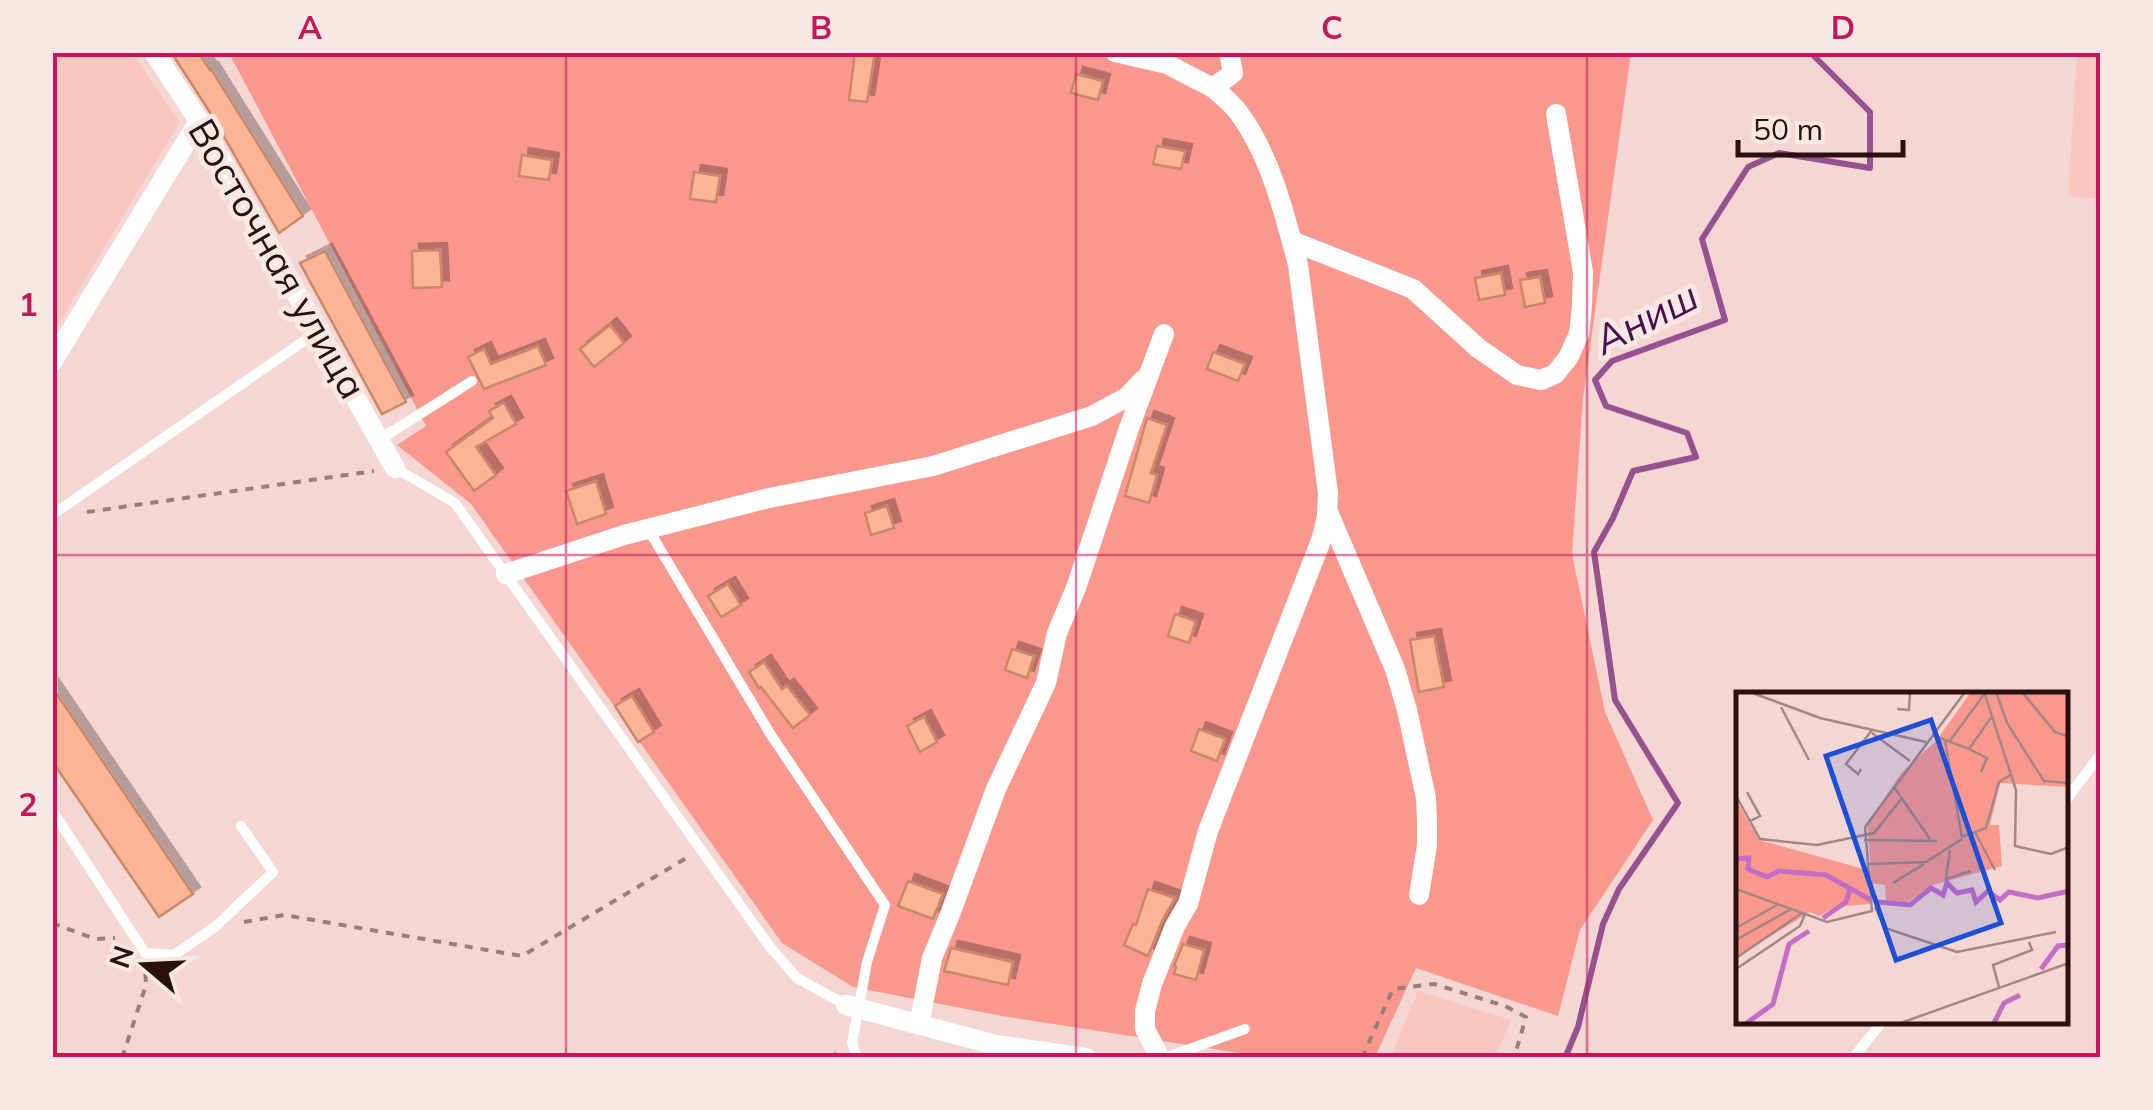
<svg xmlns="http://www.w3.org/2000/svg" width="2153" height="1110" font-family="Mulish,sans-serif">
<defs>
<filter id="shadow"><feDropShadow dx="7" dy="-7" stdDeviation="0" flood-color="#0004"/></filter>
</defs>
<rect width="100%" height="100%" fill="#f5d6d2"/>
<!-- built -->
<g fill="#fac7c0">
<path d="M53 52 132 53 180 122 53 333Z"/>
<path d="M2077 53H2100V199L2068 196Z"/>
<path d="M1418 991 1511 1020 1495 1057H1391Z"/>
</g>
<!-- green -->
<path fill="#fb988e" d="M229 53H1631L1583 398 1572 554 1605 712 1653 820 1580 930 1558 1016 1416 968 1375 1057H1238L1240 1053 1002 1016 853 987 782 943 471 504 397 445 426 426Z"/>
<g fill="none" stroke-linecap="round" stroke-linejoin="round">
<!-- stream -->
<path stroke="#96518f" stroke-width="6" d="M1565 1058 1578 1027 1603 924 1619 889 1678 803 1615 700 1594 552 1613 518 1633 471 1696 457 1687 433 1606 406 1595 380 1612 361 1725 320 1702 239 1748 167 1779 153 1870 168V112L1810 52"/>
</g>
<!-- building -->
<g fill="#fcb594" stroke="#c8896b" stroke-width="2.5" filter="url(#shadow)">
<path d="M171 52H198L210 70 211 69 303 216 279 233 211 114Z"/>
<path d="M855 52H875L867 102 849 100Z"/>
<path d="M1076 74 1103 81 1098 100 1071 93Z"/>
<path d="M1157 146 1185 151 1181 169 1153 164Z"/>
<path d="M522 155 552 160 549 180 519 176Z"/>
<path d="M694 172 720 176 716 202 690 199Z"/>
<path d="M440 250 442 287 413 288 412 251Z"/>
<path d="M325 251 406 402 382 414 300 263Z"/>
<path d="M1501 273 1505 295 1479 300 1475 278Z"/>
<path d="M1540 277 1545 303 1525 307 1520 280Z"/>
<path d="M610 325 624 343 594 367 580 349Z"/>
<path d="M538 346 546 365 484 389 468 357 484 349 491 364Z"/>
<path d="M1213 352 1245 364 1238 381 1207 369Z"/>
<path d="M504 403 516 424 476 447 496 475 474 491 446 452 493 418 489 411Z"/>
<path d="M1147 418 1167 425 1151 473 1157 475 1149 503 1125 496Z"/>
<path d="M596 481 606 514 577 524 566 491Z"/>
<path d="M887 506 894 528 871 535 865 513Z"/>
<path d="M728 584 741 605 721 617 708 596Z"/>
<path d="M1175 614 1196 621 1189 643 1168 636Z"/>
<path d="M1434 636 1444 687 1419 692 1410 640Z"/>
<path d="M1012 649 1034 656 1027 678 1005 670Z"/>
<path d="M764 662 782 689 787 686 810 715 793 728 761 687 759 688 749 672Z"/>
<path d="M52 687 193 894 159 917 52 761Z"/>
<path d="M632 696 654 732 638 742 615 706Z"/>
<path d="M924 717 937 742 920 752 907 726Z"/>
<path d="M1199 729 1225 739 1217 761 1191 751Z"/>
<path d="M908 881 943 894 933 919 898 906Z"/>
<path d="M1148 889 1175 898 1162 921 1148 956 1124 945 1133 924 1136 925Z"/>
<path d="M1183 944 1204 950 1196 980 1174 974 1176 967 1174 966Z"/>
<path d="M951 948 1013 962 1008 985 944 971Z"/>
</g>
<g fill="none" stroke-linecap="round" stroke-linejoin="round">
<!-- path -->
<g stroke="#9b7e7b" stroke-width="4" stroke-dasharray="8 8" stroke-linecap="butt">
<path d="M87 512 374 471"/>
<path d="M244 922 284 915 522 956 688 857"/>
<path d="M52 923 95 939 115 938"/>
<path d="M122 1058 146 985 145 966"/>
<path d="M830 1058 840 1051"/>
<path d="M1362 1058 1393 989 1434 984 1505 1006 1526 1017 1514 1058"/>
</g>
<!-- service -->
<g stroke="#fff" stroke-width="10">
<path d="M379 440 472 381"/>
<path d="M395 468 455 503 770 947 797 978 846 1005"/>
<path d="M52 515 317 332"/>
<path d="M648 529 771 735 885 905 867 962 852 1043 857 1058"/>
<path d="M2066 800 2100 755"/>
<path d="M52 810 145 953 174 955 215 927 273 872 241 826"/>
<path d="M1165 1058 1245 1029"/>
<path d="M1853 1058 1882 1022"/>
</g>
<!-- minor -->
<g stroke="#fff" stroke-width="20">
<path d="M154 52 199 121 395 468"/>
<path d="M1115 52 1167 64 1213 88 1233 73 1229 52"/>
<path d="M1292 241 1413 289 1478 348 1517 375 1541 380 1555 374 1568 358 1579 334 1582 306 1583 272 1556 114"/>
<path d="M52 362 199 121"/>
<path d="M1328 512 1395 669 1407 710 1426 798 1427 821V845L1419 895"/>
<path d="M506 574 624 535 769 498 933 466 1092 416 1127 397 1143 380"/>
<path d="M846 1005 996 1045 1086 1058"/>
<path d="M919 1025 932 958 949 917 996 789 1046 683 1057 633 1076 588 1129 428 1164 334"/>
<path d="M1160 1058 1145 1029V1011L1152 984 1175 926 1188 904 1208 831 1322 538 1327 516 1328 493 1298 265C1285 215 1271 158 1241 116 1234 105 1223 96 1213 88"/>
</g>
</g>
<!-- grid -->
<path fill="none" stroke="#c2185b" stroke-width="2.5" stroke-opacity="0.55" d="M566 52V1058M1076 52V1058M1587 52V1058M52 555H2100"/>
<g text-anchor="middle" stroke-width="10" stroke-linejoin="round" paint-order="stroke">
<!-- street labels -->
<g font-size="38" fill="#2a100e" stroke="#f7e7e5">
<text transform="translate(277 259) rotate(60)" y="13">Восточная улица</text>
</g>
<!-- water labels -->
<g font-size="40" font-style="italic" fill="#48104a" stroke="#f7e7e5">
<text transform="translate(1646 318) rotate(-27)" y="14">Аниш</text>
</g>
</g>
<!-- overview -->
<g transform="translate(1736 692)">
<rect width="332" height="332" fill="#f5d6d2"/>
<path d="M235 0H332V95L264 91 254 133H263L266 174 194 194 171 211 150 208 149 193 132 191 134 212 99 215 83 224 74 220 0 265V108L23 148 135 179 131 132 166 80 200 49Z" fill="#fb988e"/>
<path fill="none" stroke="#c46dc6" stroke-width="5" d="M0 167 13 166 12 177 31 185 43 179 90 183 135 208M142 210 174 213 195 196 207 203 211 191 221 201 236 198 240 210 252 199 264 208 273 200 302 206 333 199M87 226 110 210 114 197M305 277 322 254 333 253M8 333 37 312 53 252 73 239M257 333 268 311 284 303"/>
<path fill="none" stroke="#a48784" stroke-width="2.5" d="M14 0 84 26 190 50M248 0 280 98 279 154 315 162 333 155M260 0 271 31 308 89 333 91M286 0 319 40 333 45M45 15 73 68M161 17 173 18 174 0M136 41 174 69M196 43 233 57 256 24M209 49 226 145 239 140 259 178M213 50 249 1M233 57 251 66 245 80M125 77 122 82 110 72 136 38M158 95 194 147M11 100 24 124 14 129M0 104 24 147 81 153 138 141 166 106M239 140 250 136 263 90 276 82M128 148 201 149M214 158 210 187 235 179M133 172 190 170 226 147M157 191 188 172M0 197 91 230 136 219 129 135 229 0M139 215 149 236 221 260 320 240M0 236 41 213M0 248 55 217M0 266 66 221M0 277 64 234 69 222M263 295 257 273 296 258 293 250M159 333 333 271"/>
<path fill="#1d4ed8" fill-opacity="0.15" stroke="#1d4ed8" stroke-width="5" d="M195 28 265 231 160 268 90 64Z"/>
<rect width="332" height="332" fill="none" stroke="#2a100e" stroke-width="5"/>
</g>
<!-- border -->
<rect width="2153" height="1110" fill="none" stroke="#f7e7e5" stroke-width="110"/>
<!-- north arrow -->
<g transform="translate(145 965) rotate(289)" stroke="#f7e7e5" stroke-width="8" paint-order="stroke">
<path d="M0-8L18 38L0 25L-18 38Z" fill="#2a100e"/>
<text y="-15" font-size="28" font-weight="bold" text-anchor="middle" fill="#2a100e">N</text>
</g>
<!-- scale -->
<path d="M1738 140v15h165v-15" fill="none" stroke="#2a100e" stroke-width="5"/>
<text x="1753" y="140" font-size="30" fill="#2a100e" stroke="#f7e7e5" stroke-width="8" paint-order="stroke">50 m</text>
<rect x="55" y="55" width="2043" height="1000" fill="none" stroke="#c2185b" stroke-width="4"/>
<g font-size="32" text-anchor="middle" font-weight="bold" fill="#c2185b">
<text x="310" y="39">A</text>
<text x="821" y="39">B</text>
<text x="1332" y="39">C</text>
<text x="1843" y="39">D</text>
<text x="28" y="316">1</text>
<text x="28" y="816">2</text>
</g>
</svg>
